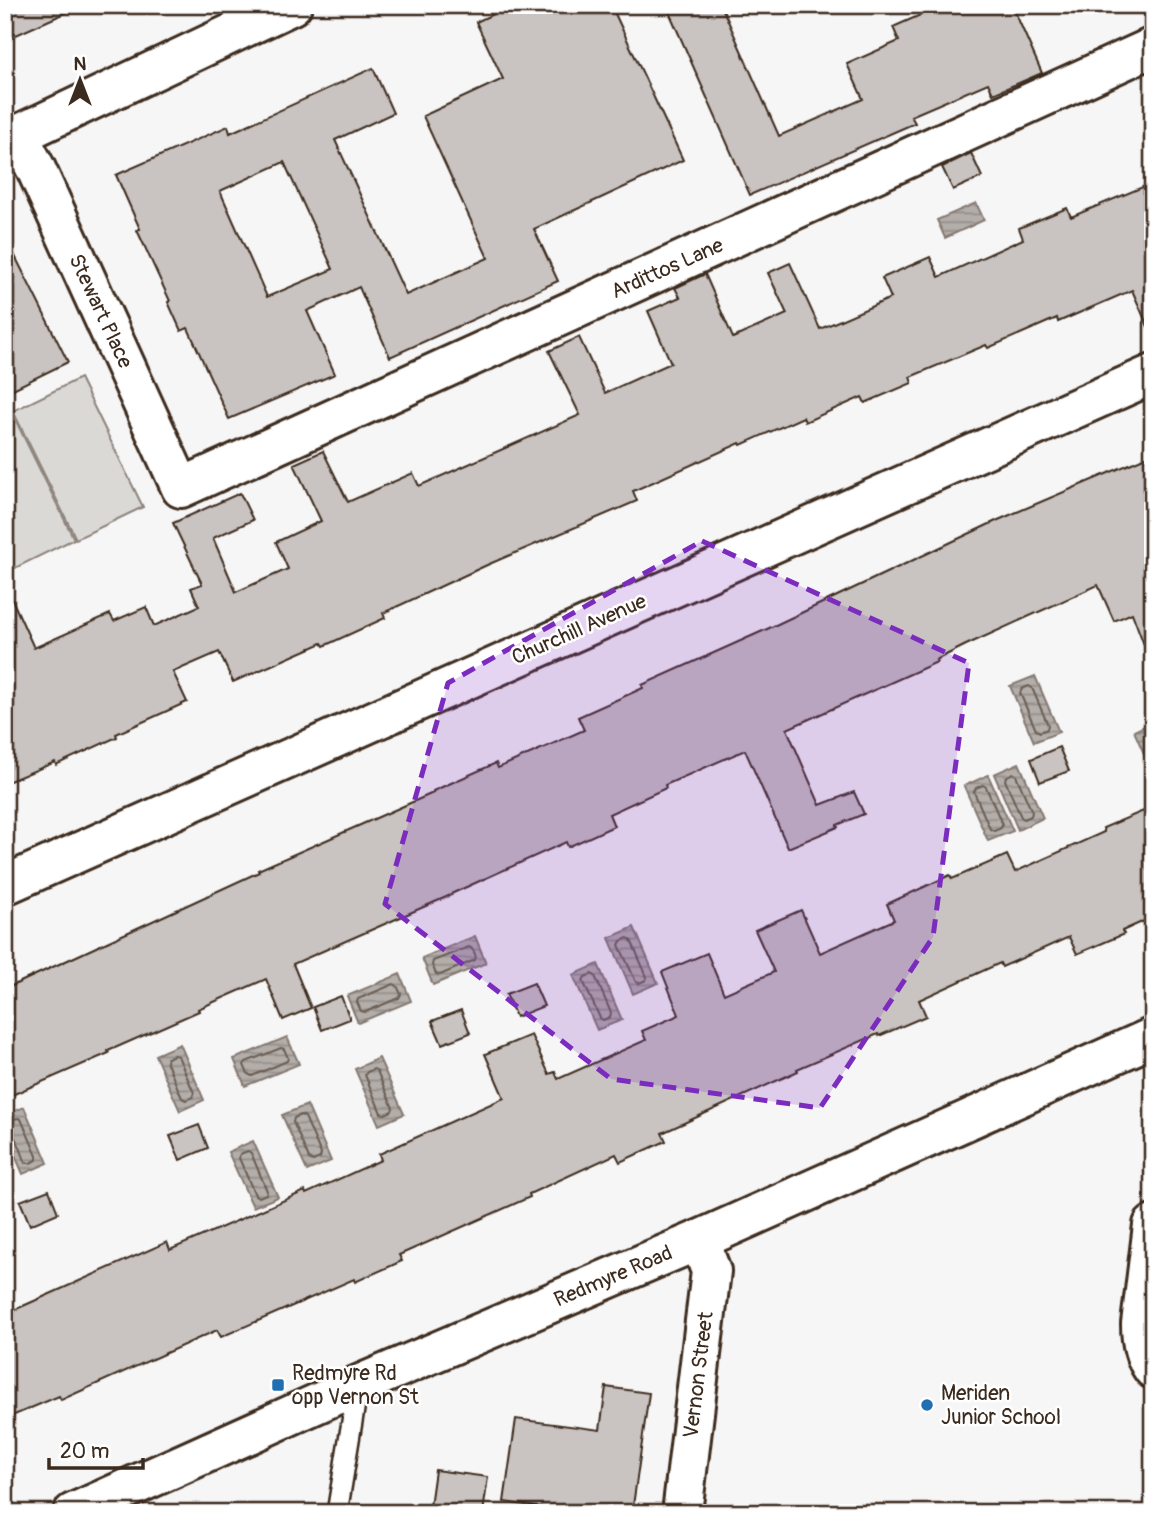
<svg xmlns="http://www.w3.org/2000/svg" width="1158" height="1518" font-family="Pangolin,sans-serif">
<defs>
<pattern id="water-rules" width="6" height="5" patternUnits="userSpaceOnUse" patternTransform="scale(1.75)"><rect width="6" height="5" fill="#b4aeaa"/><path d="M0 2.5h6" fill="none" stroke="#948e8a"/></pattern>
</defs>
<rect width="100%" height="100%" fill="#f7f6f6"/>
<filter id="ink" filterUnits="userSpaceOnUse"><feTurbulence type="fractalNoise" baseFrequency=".0143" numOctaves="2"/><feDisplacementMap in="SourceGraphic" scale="14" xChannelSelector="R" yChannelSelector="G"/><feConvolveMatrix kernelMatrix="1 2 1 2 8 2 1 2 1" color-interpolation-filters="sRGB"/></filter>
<g filter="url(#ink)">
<!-- grass -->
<g fill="#dbd9d6" stroke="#8b827a" stroke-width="2">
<path d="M80 378 143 507 76 539 13 411Z"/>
<path d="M11 411 74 539 7 572 5 568V413Z"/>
</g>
<!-- water -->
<g fill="url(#water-rules)" stroke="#847972" stroke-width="2">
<path d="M976 203 984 220 945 238 937 220Z"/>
<path d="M1035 676 1059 732 1034 742 1010 686Z"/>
<path d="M1153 722V774L1134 731Z"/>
<path d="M1019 763 1043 818 1018 830 994 774Z"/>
<path d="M988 775 1013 831 988 841 964 786Z"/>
<path d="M634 927 658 983 633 994 609 938Z"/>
<path d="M475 936 486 963 433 985 422 958Z"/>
<path d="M598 964 622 1020 597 1030 573 975Z"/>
<path d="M400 974 411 1001 358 1023 347 996Z"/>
<path d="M287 1037 299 1064 245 1086 234 1059Z"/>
<path d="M180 1044 204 1100 180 1111 155 1055Z"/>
<path d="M379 1058 404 1114 379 1125 355 1069Z"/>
<path d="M307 1105 331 1161 307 1171 282 1115Z"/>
<path d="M24 1107 48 1163 23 1174 5 1132V1115Z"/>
<path d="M253 1141 278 1197 253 1207 228 1152Z"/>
</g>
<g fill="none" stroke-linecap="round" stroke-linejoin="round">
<!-- shore -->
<g stroke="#6b5f56" stroke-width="2">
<path d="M1029 686 1032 688 1048 725 1047 729 1040 732 1036 730 1020 693 1022 689Z"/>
<path d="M1013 773 1016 775 1032 812 1031 816 1024 819 1021 817 1005 780 1006 777Z"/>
<path d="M983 785 986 787 1002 824 1001 828 994 831 990 829 974 792 976 788Z"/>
<path d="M628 938 631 940 647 977 646 980 639 983 636 982 619 945 621 941Z"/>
<path d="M469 947C473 948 477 956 475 960L440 975 436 974 432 965 433 961Z"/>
<path d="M592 974 595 976 611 1013 610 1017 603 1020 600 1018 583 981 585 977Z"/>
<path d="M394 984 397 986 401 994 399 998 365 1012 361 1011 357 1002 358 999Z"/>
<path d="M281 1048 284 1049 288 1058 287 1061 252 1076 248 1074 244 1065 246 1062Z"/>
<path d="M174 1055 178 1056 194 1093 193 1097 186 1100 182 1098 166 1061 167 1058Z"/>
<path d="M374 1069 377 1071 393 1108 392 1111 385 1114 381 1113 365 1075 367 1072Z"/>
<path d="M301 1115 305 1117 321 1154 320 1158 313 1161 309 1159 293 1122 294 1118Z"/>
<path d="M5 1121 18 1118 21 1119 37 1156V1160L30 1163H26C21 1152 18 1133 5 1132"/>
<path d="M248 1151 251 1153 267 1191 266 1194 259 1197 255 1195 239 1158 240 1154Z"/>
</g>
</g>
<!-- building -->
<g fill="#c9c3c1" stroke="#3b2a1e" stroke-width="2" fill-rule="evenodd">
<path d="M5 5H83L5 40Z"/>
<path d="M512 5H611L683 160 534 229 558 281 390 357 359 287 307 311 335 374 229 419 188 328 181 331 168 302 170 301 137 230 140 229 116 175 228 126 230 133 373 68 393 113 335 140 406 295 488 258 423 116 503 79 476 22ZM284 162 333 269 267 297 220 191Z"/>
<path d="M666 5H721L779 136 863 99 847 64 899 41 893 27 943 5H1012L1042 73 993 94 988 83 911 116 915 123 750 195Z"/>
<path d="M971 153 982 177 953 190 942 167Z"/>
<path d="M1145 186 1153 205V338L1132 290 1058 322 1057 318 988 348 986 345 910 377 912 383 865 403 862 397 805 422 803 417 741 445 740 443 633 491 637 501 487 565 383 613 385 618 324 646 322 643 233 682 219 652 173 672 187 702 116 734 117 737 56 765 55 762 5 783V584L34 648 110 614 114 621 146 607 154 626 199 606 191 588 202 584 173 523 240 493 253 520 213 538 236 592 288 569 276 542 321 521 294 464 323 451 348 502 413 473 419 486 580 415 549 351 579 337 605 393 671 363 648 311 680 297 675 288 705 274 733 338 787 314 768 273 790 263 820 329 891 298 882 278 930 257 939 277 1023 239 1019 228 1067 208 1071 217Z"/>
<path d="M5 236 68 362 5 393Z"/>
<path d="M1153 454V662L1151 663 1132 613 1114 621 1098 585 966 645 936 660 937 662 787 729 820 805 854 792 864 814 837 825 838 827 788 848 745 750 665 785 666 788 609 814 614 826 568 847 566 842 451 894V895L293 964 311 1008 283 1020 266 979 198 1009 199 1011 108 1051 109 1053 5 1098V989L259 872 258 870 433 793V791L496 763 498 768 584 730 578 717 643 688 642 685 765 630 996 521Z"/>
<path d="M1059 747 1069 771 1040 782 1031 759Z"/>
<path d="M1153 807V917L1122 931 1124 934 1077 954 1069 937 1002 967 1000 963 919 1000 926 1016 879 1036 878 1034 797 1069 798 1071 662 1133 666 1141 620 1162 616 1154 529 1194 530 1197 399 1255 402 1261 355 1282 354 1279 221 1337 217 1330 61 1400 59 1396 5 1419V1314L167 1242 170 1250 305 1191 306 1194 381 1160 379 1154 504 1098 485 1054 531 1035 549 1074 555 1072 558 1079 646 1040 642 1031 679 1015 662 972 707 953 724 994 774 972 755 930 801 910 820 953 894 920 887 904 950 875 952 879 1007 855 1015 872 1104 832 1103 828Z"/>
<path d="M534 983 544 1006 516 1017 506 994Z"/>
<path d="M341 996 350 1019 322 1030 313 1007Z"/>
<path d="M461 1010 470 1033 442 1044 432 1021Z"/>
<path d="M199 1125 208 1148 180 1160 170 1136Z"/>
<path d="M49 1190 58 1213 30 1225 20 1201Z"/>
<path d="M606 1387 649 1393 632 1513H579L504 1502 516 1419 600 1430Z"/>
<path d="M435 1470 488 1477 483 1513H429Z"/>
</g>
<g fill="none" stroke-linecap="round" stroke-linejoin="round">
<defs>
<path id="service" d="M337 1513 358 1385"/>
<g id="minor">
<path d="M18 135 36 169 181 488 1153 47"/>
<path d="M5 141 292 5"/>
<path d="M5 885 1153 374"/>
<path d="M1153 1225 1141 1324C1141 1340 1143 1355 1153 1369"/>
<path d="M682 1513 711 1271 699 1240"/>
</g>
<path id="secondary" d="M73 1513 358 1385 699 1240 1153 1037"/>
</defs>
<!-- service casing -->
<use href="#service" stroke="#3b2a1e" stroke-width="24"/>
<!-- minor casing -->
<use href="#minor" stroke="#3b2a1e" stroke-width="44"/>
<!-- secondary casing -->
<use href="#secondary" stroke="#3b2a1e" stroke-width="44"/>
<!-- service -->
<use href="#service" stroke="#fff" stroke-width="19"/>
<!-- minor -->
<use href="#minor" stroke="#fff" stroke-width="38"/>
<!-- secondary -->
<use href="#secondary" stroke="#fff" stroke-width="38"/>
</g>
</g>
<!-- marked area -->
<path fill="#7b2cbf" fill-opacity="0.2" stroke="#7b2cbf" stroke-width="5" stroke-dasharray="14 9" stroke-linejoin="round" d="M702 541 969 663 933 937 820 1108 611 1079 385 904 448 683Z"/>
<!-- markers -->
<g fill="#1f6fb2" stroke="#fff" stroke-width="2.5">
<rect x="271" y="1378" width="14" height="14" rx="3.5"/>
<circle cx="927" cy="1405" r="7"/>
</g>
<g text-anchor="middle" stroke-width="5" stroke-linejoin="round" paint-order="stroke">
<!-- street labels -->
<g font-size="21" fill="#3b2a1e" stroke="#fff">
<text transform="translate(667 268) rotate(-24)" y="7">Ardittos Lane</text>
<text transform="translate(101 311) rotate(65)" y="7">Stewart Place</text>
<text transform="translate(579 629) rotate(-24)" y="7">Churchill Avenue</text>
<text transform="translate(613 1276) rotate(-23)" y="7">Redmyre Road</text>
<text transform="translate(698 1375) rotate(-83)" y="7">Vernon Street</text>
</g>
<!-- poi labels -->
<g font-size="21" fill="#3b2a1e" stroke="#fff" text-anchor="start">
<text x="292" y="1380">Redmyre Rd<tspan x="292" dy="24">opp Vernon St</tspan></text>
<text x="941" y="1400">Meriden<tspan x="941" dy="24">Junior School</tspan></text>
</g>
</g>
<!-- margin -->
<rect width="1158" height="1518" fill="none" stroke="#fff" stroke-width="28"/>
<rect x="14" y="14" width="1130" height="1490" fill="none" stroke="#3b2a1e" stroke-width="2.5" filter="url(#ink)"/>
<!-- north arrow -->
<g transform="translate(80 80)" stroke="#ffffff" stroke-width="5" paint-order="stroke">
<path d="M0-5L12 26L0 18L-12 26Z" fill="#3b2a1e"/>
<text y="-10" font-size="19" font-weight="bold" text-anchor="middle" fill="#3b2a1e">N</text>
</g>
<!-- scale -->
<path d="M49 1458v10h94v-10" fill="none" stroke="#3b2a1e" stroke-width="3.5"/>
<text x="60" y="1458" font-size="21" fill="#3b2a1e" stroke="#ffffff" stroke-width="5" paint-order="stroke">20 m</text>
</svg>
